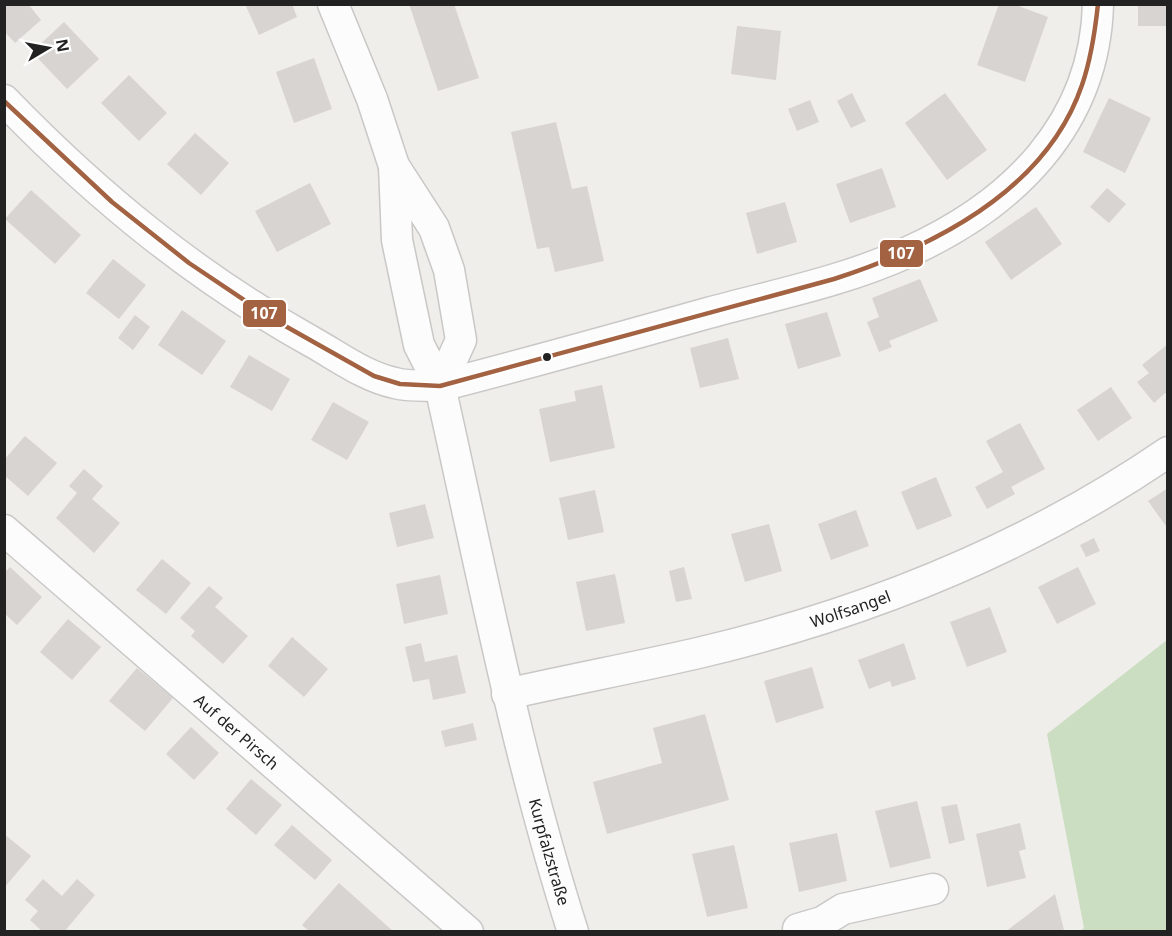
<svg xmlns="http://www.w3.org/2000/svg" width="1172" height="936" font-family="'Noto Sans',sans-serif">
<rect width="100%" height="100%" fill="#f0eeeb"/>
<!-- forest -->
<path fill="#cbdec1" d="M1167 640V931H1080L1084 928 1047 734Z"/>
<!-- building -->
<g fill="#d7d4d2">
<path d="M4 4H28L41 20 15 43 4 31Z"/>
<path d="M245 4H292L297 17 259 35Z"/>
<path d="M409 4H454L479 78 438 91Z"/>
<path d="M999 4H1013L1048 17 1025 82 977 65Z"/>
<rect x="1138" y="4" width="30" height="22"/>
<path d="M64 22 99 59 67 89 32 52Z"/>
<path d="M737 26 781 31 776 80 731 74Z"/>
<path d="M314 58 332 109 294 123 276 72Z"/>
<path d="M129 75 167 113 139 141 101 103Z"/>
<path d="M852 93 866 121 851 128 837 101Z"/>
<path d="M945 93 987 150 947 180 905 123Z"/>
<path d="M1109 98 1151 118 1125 173 1083 152Z"/>
<path d="M810 100 819 122 797 131 788 109Z"/>
<path d="M556 122 572 189 587 186 604 261 555 272 549 247 537 249 511 132Z"/>
<path d="M195 133 229 163 201 195 167 164Z"/>
<path d="M882 168 896 207 850 223 836 184Z"/>
<path d="M310 183 331 224 277 252 255 211Z"/>
<path d="M1107 188 1126 204 1109 223 1090 207Z"/>
<path d="M31 190 81 235 55 264 5 219Z"/>
<path d="M785 202 797 242 757 254 746 213Z"/>
<path d="M1036 207 1062 244 1011 280 985 242Z"/>
<path d="M113 259 146 285 119 319 86 293Z"/>
<path d="M920 279 938 321 889 341 892 347 879 352 867 322 879 317 872 298Z"/>
<path d="M182 310 226 341 202 375 158 345Z"/>
<path d="M827 312 841 356 798 369 785 324Z"/>
<path d="M135 315 150 327 133 350 118 338Z"/>
<path d="M728 338 739 379 700 388 690 348Z"/>
<path d="M1168 344V395L1165 393 1154 403 1137 382 1149 373 1142 365Z"/>
<path d="M249 355 290 379 272 411 230 387Z"/>
<path d="M602 385 615 448 550 462 539 409 576 401 574 391Z"/>
<path d="M1111 387 1132 418 1098 441 1077 410Z"/>
<path d="M333 402 369 422 347 460 311 440Z"/>
<path d="M1020 423 1045 469 1011 487 1015 494 987 509 975 487 1003 472 986 441Z"/>
<path d="M25 436 57 463 28 496 4 475V460Z"/>
<path d="M84 469 103 486 92 499 120 523 94 553 56 518 77 493 69 486Z"/>
<path d="M936 477 952 516 917 530 901 492Z"/>
<path d="M1168 488V529L1148 501Z"/>
<path d="M595 490 604 532 568 540 559 498Z"/>
<path d="M425 504 434 538 397 547 389 513Z"/>
<path d="M856 510 869 546 831 560 818 524Z"/>
<path d="M769 524 782 571 745 582 731 534Z"/>
<path d="M1094 538 1100 551 1086 557 1080 545Z"/>
<path d="M162 559 191 583 166 614 136 590Z"/>
<path d="M10 567 42 597 17 625 4 613V573Z"/>
<path d="M684 567 692 599 676 602 669 571Z"/>
<path d="M1078 567 1096 604 1057 624 1038 587Z"/>
<path d="M615 574 625 623 586 631 576 582Z"/>
<path d="M440 575 448 614 404 624 396 584Z"/>
<path d="M209 586 223 598 215 607 248 636 223 664 191 636 195 631 180 618Z"/>
<path d="M990 607 1007 652 967 667 950 622Z"/>
<path d="M68 619 101 647 72 680 40 652Z"/>
<path d="M292 637 328 669 304 697 268 666Z"/>
<path d="M421 643 425 662 457 655 466 693 433 700 429 679 413 682 405 647Z"/>
<path d="M904 643 916 679 892 687 890 681 869 689 858 660Z"/>
<path d="M812 667 824 708 776 723 764 681Z"/>
<path d="M137 668 173 698 145 731 109 701Z"/>
<path d="M705 714 729 800 607 834 593 782 662 763 653 728Z"/>
<path d="M473 723 477 740 445 747 441 731Z"/>
<path d="M191 727 219 753 194 780 166 754Z"/>
<path d="M251 779 282 805 256 835 226 809Z"/>
<path d="M917 801 931 858 890 868 875 811Z"/>
<path d="M957 804 965 840 949 844 941 807Z"/>
<path d="M1020 823 1026 849 1019 851 1026 878 987 887 976 834Z"/>
<path d="M292 825 332 860 315 880 274 845Z"/>
<path d="M837 833 847 881 799 892 789 843Z"/>
<path d="M4 834 31 856 4 888Z"/>
<path d="M734 845 748 908 707 917 692 854Z"/>
<path d="M43 879 62 896 77 879 95 895 64 932H43L30 920 38 911 25 900Z"/>
<path d="M339 883 394 932H310L302 925Z"/>
<path d="M1055 894 1064 930 1005 932Z"/>
</g>
<g fill="none" stroke-linecap="round" stroke-linejoin="round">
<defs>
<g id="minor">
<path d="M333 4 372 99 394 166 434 228 449 270 461 340 440 386"/>
<path d="M4 100C98 197 196 277 314 343 339 357 366 377 395 383 409 387 426 385 440 386 530 363 619 338 708 313 774 295 845 281 908 252 1012 205 1095 125 1098 4"/>
<path id="s1" d="M394 166 397 240 419 345 440 386C481 569 516 753 573 932"/>
<path id="s2" d="M4 530 468 932"/>
<path id="s3" d="M507 694C569 680 632 668 694 654 861 615 1025 550 1168 452"/>
<path d="M798 929 822 922 843 909 933 889"/>
</g>
</defs>
<!-- minor casing -->
<use href="#minor" stroke="#c9c8c7" stroke-width="33"/>
<!-- minor -->
<use href="#minor" stroke="#fdfcfc" stroke-width="30"/>
<defs>
<path id="bus-1" d="M4 101 112 202 189 263 271 318 374 376 400 384 440 386 834 279C933 247 1046 191 1082 85 1091 59 1095 32 1098 4"/>
</defs>
<!-- bus-1 casing -->
<use href="#bus-1" stroke="#fff" stroke-width="9"/>
<!-- bus-1 -->
<use href="#bus-1" stroke="#a36343" stroke-width="4.5"/>
</g>
<!-- markers -->
<circle fill="#222" stroke="#fff" stroke-width="2" cx="547" cy="357" r="5"/>
<g text-anchor="middle" stroke-width="5" stroke-linejoin="round" paint-order="stroke">
<!-- street labels -->
<g font-size="16" fill="#222" stroke="#fff">
<text dy="6" stroke="none"><textPath href="#s3" startOffset="354">Wolfsangel</textPath></text>
<text dy="6" stroke="none"><textPath href="#s2" startOffset="308">Auf der Pirsch</textPath></text>
<text dy="6" stroke="none"><textPath href="#s1" startOffset="706">Kurpfalzstraße</textPath></text>
</g>
</g>
<g stroke="#fff" stroke-width="2">
<rect x="879" y="239" width="45" height="29" rx="6" fill="#a36343"/>
<rect x="242" y="299" width="45" height="29" rx="6" fill="#a36343"/>
</g>
<g font-size="16" text-anchor="middle" font-weight="bold" fill="#fff">
<text x="901" y="259">107</text>
<text x="264" y="319">107</text>
</g>
<!-- border -->
<rect width="1172" height="936" fill="none" stroke="#222222" stroke-width="12"/>
<!-- north arrow -->
<g transform="translate(48 48) rotate(80)" stroke="#ffffff" stroke-width="4.5" paint-order="stroke">
<path d="M0-4.5L10 22L0 15L-10 22Z" fill="#222222"/>
<text y="-9" font-size="16" font-weight="bold" text-anchor="middle" fill="#222222">N</text>
</g>
</svg>
